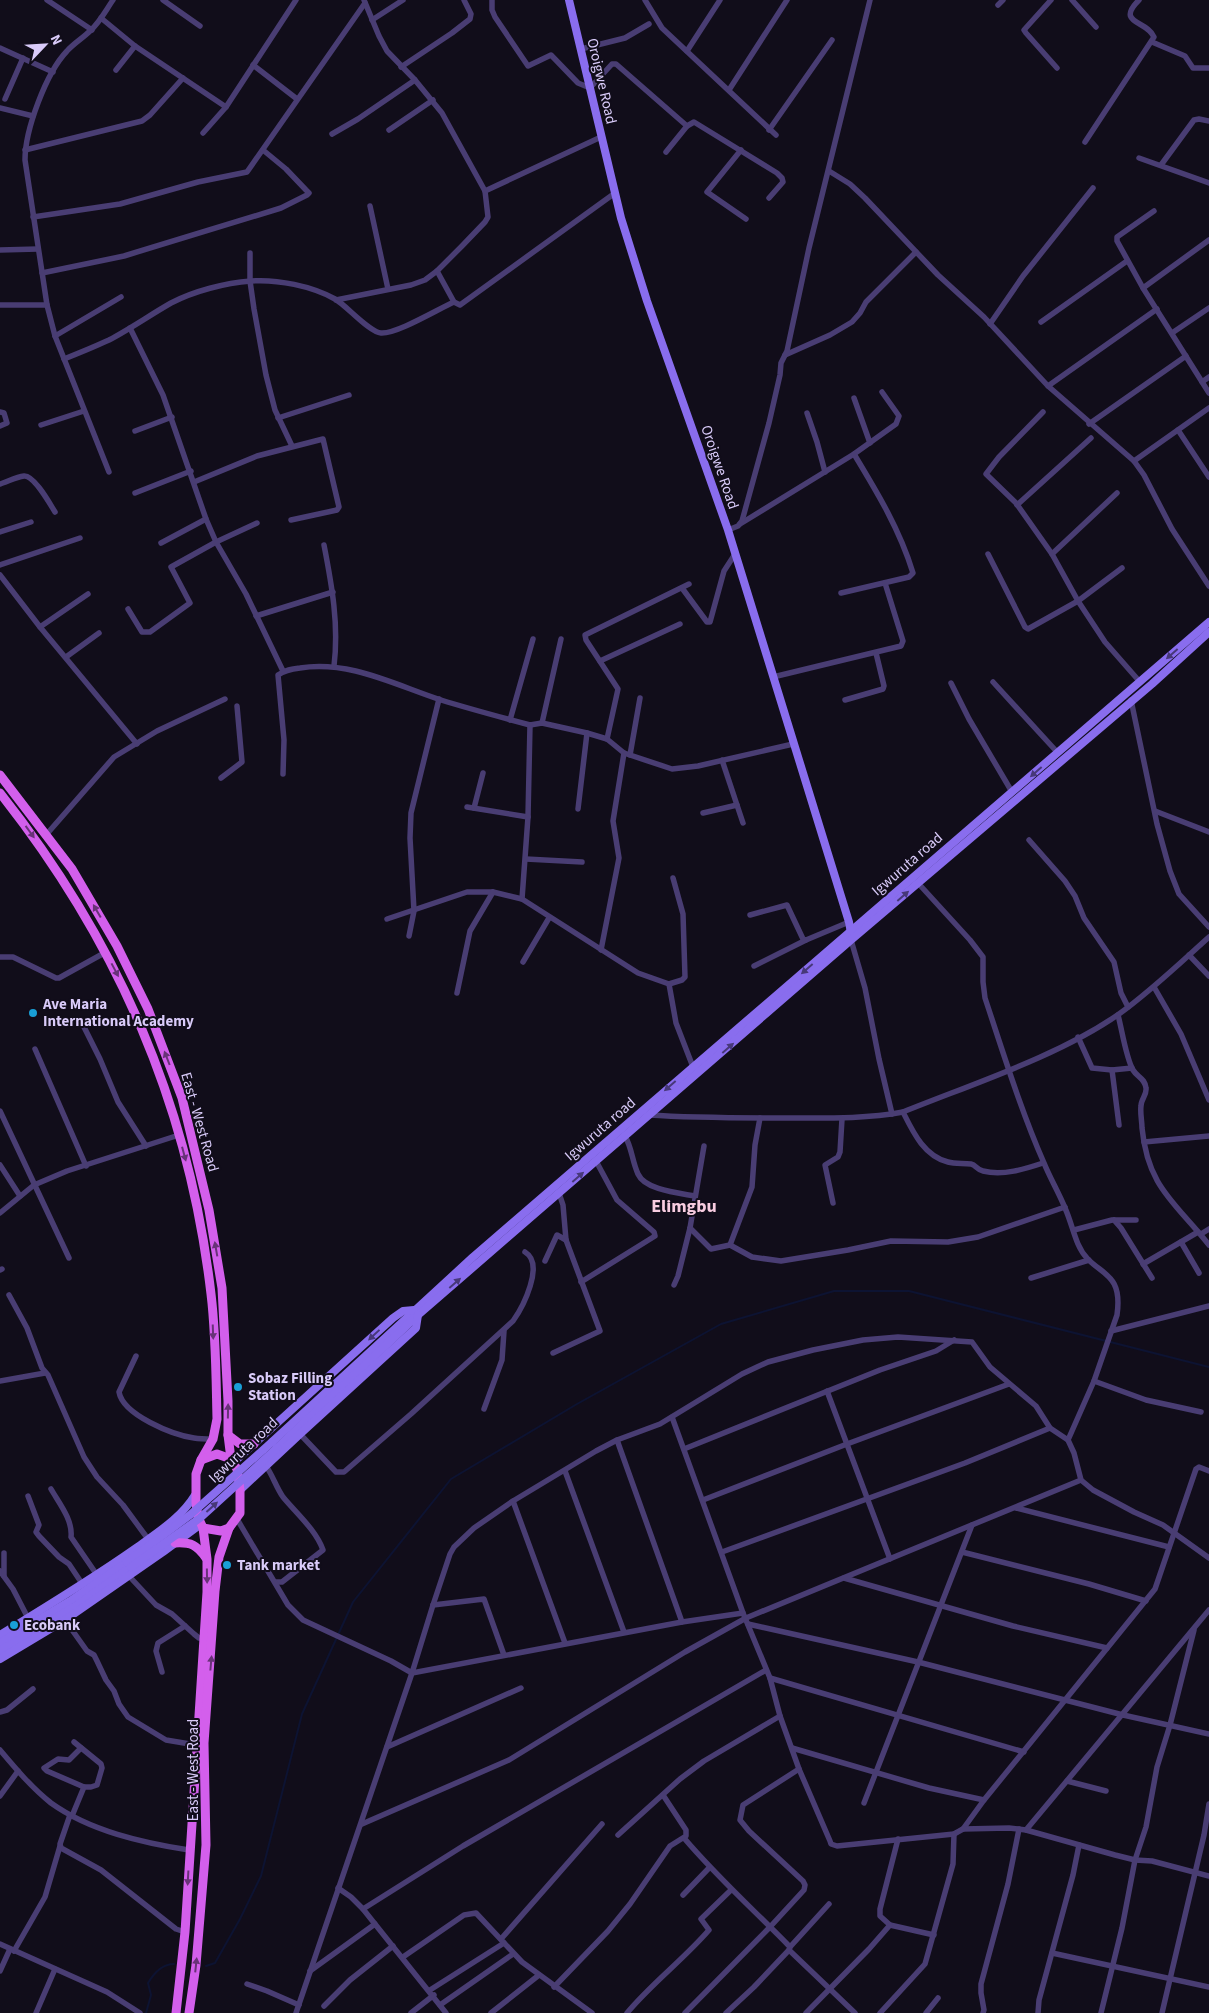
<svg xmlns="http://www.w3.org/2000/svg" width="1209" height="2013" font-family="'Source Sans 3',sans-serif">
<rect width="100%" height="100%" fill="#110d1a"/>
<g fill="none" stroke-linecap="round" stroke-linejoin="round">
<!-- stream -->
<g stroke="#0d1332" stroke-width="2">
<path d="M206 1966 215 1963 240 1919 261 1876 302 1714 353 1602 451 1479 577 1404 721 1324 834 1291H909L1209 1367"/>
<path d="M146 2013 151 1995 148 1983C154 1973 162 1964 174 1964"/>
</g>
<!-- street -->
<g stroke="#493d73" stroke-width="5.5">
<path d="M47 0 92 30"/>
<path d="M163 0 200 26"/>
<path d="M492 0V10L495 17 528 66 551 55 578 83 590 88 612 64H616L687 126 694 122 777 173 782 178 783 182 769 198"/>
<path d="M645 0 662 28 776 135"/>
<path d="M1051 0 1024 30 1026 33 1057 68"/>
<path d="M1072 0 1096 27"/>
<path d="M998 5 1003 0"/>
<path d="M101 18 135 46 226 107"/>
<path d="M372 20 403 0"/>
<path d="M1152 42 1185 56 1193 68H1209"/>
<path d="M0 48 53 72"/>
<path d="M581 49 625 38 649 24"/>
<path d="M687 51 720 0"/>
<path d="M253 65 297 99"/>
<path d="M401 67 452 33 470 19 471 14 464 0"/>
<path d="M116 70 135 46"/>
<path d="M729 90 787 0"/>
<path d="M5 99 23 58"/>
<path d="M0 108 33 116"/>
<path d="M389 130 433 100"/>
<path d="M769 130 832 40"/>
<path d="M203 133 226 107 296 0"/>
<path d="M332 134 358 119 415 80"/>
<path d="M1085 142 1154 37C1147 20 1115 24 1139 0"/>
<path d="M25 150 142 121 150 115 183 78"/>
<path d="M741 150 707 192 746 219"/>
<path d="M666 152 687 126"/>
<path d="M1139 158 1209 183"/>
<path d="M1161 165 1194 120 1199 119 1209 121"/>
<path d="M829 171 850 184 865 198 938 275 984 317 1048 386 1134 461 1144 475 1172 529 1209 586"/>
<path d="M485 191 601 137"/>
<path d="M370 206 388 289"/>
<path d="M1154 211 1117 237V241L1143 288 1209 393"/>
<path d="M33 217 120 204 198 182 247 172 365 3"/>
<path d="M0 250 38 249"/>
<path d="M250 253V281L254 309 266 375 275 410 292 446"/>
<path d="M437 271 454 302 460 305 615 193"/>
<path d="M42 273 124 256 281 208 307 195 309 193 306 190 286 169 263 150"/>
<path d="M1143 288 1209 240"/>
<path d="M336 300 411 285 425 280 437 271 462 246 485 222 488 217 485 191 442 113 415 80 387 51 379 36 364 0"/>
<path d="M0 305H47"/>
<path d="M1041 322 1127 261"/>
<path d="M990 324 1023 276 1093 188"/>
<path d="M130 328 163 395 206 519 216 542 246 594 283 671"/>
<path d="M1172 333 1209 308"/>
<path d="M55 336 121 297"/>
<path d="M785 355 830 335 852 322 860 313 866 302 916 252"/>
<path d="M64 359C79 353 94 347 109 340 130 329 150 315 171 303 194 291 225 283 251 281 277 279 312 286 335 299 346 305 369 332 381 333 397 334 438 309 454 302"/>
<path d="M1202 382 1209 377"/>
<path d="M1048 386 1157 309"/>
<path d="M854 398 870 443"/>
<path d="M0 412 4 413 7 423 0 426"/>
<path d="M1043 412 999 457 986 474 1016 503 1052 554 1078 601 1105 642 1140 682"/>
<path d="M807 413 817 442 825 472"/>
<path d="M278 418 349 395"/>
<path d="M1089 424 1186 356"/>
<path d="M41 425 84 411"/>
<path d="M1178 430 1209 477"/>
<path d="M135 431 172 417"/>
<path d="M1134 461 1209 408"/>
<path d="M109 472 55 336 47 305 25 160C25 130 46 73 67 51 74 43 83 38 90 31 100 22 106 10 113 0"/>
<path d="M194 482 257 456 323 439 339 507 337 510 291 520"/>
<path d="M0 484C7 482 16 477 24 476 34 475 50 504 55 512"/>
<path d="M135 493 191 471"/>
<path d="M1017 505 1091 438"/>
<path d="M740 524 854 454 896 424 899 416 882 392"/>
<path d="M728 530 738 526 742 521 769 423 780 375 781 363 787 351 809 248 870 0"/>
<path d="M0 532 31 522"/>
<path d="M161 543 206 519"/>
<path d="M324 545C332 586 339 625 334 666"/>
<path d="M988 554 1025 627 1028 629 1078 601 1122 568"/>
<path d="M1052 554 1117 493"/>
<path d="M0 565 80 538"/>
<path d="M0 575 40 627 137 744"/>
<path d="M682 588 707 622H710L724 571 735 554"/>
<path d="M841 593 909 577 913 573C900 530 877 492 854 454"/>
<path d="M128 609 142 632H150L190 603 171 567 216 542 257 523"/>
<path d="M256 616 333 592"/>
<path d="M40 627 88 594"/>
<path d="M66 657 99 633"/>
<path d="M600 661 680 624"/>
<path d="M773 677 901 646 903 641 885 583"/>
<path d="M993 682 1058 753"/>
<path d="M951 683 969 719 1012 792"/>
<path d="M845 700 883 689 884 686 876 653"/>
<path d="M1131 700 1157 824 1170 871 1179 894 1209 927"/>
<path d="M510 720 533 639"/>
<path d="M542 723 561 639"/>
<path d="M607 739 618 689 586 640 585 635 689 584"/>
<path d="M630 755 640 698"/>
<path d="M722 760 743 823"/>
<path d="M283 774 284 740 278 675C285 670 292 669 300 668 349 660 395 685 441 700 470 709 500 717 530 725L542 723 587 733 607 739 624 753 672 769 698 766 793 744"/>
<path d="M221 778 242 762 237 706"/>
<path d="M467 807 528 817"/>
<path d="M474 808 483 773"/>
<path d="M578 809 587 733"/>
<path d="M1155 811 1209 832"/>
<path d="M703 813 737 805"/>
<path d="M46 835 114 757 157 731 225 699"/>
<path d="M1029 840 1065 881 1075 896 1084 918 1114 962 1121 993 1128 1007"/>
<path d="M526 859 582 862"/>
<path d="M918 883 970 940 983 957V982L985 998C1003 1052 1021 1111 1044 1163 1050 1178 1059 1193 1065 1208 1070 1219 1073 1232 1078 1244 1092 1277 1124 1266 1117 1315L1094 1381 1068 1440"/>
<path d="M522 899 528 817 530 725"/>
<path d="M750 915 787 905 803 939 806 940 849 922"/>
<path d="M387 919 467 892H493L522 899 638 973 669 984 682 980 685 977 683 914 673 878"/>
<path d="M409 936 414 911 410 838 411 813 439 699"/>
<path d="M851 940 865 988 879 1059 892 1114"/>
<path d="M601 950 619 858 613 821 624 753"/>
<path d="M1189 955 1209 976"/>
<path d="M0 957H13L56 978H59L106 952"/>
<path d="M523 962 549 918"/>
<path d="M754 966 806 940"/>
<path d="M669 984 676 1023 693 1067"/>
<path d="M1154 987 1181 1034 1209 1100"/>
<path d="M457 993 470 931 493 892"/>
<path d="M1118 1015C1122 1030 1126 1058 1133 1070 1137 1077 1145 1078 1146 1088 1147 1095 1141 1099 1141 1106 1140 1113 1142 1121 1142 1128 1148 1188 1175 1202 1209 1245"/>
<path d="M82 1023 100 1059 118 1102 146 1146"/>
<path d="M1078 1037 1092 1068 1112 1070 1132 1068"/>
<path d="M35 1049 86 1166"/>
<path d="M1112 1070 1119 1125"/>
<path d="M0 1111 69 1258"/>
<path d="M903 1112C913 1132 924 1156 948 1162 955 1164 963 1163 971 1164 976 1165 977 1170 983 1171 1003 1176 1025 1169 1043 1163"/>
<path d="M649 1115C695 1118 742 1118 788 1118 827 1118 865 1119 903 1112 972 1084 1059 1056 1119 1014 1151 991 1180 963 1209 937"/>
<path d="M625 1136C632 1148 632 1161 638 1174 645 1190 679 1193 695 1196"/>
<path d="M1144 1142 1209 1136"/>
<path d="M0 1165 20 1196"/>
<path d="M833 1203 825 1165 838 1157 840 1152 842 1119"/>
<path d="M0 1213 34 1185 67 1171 179 1135"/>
<path d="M1114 1220 1121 1228 1152 1278"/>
<path d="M690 1228 711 1249 730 1245 752 1257 781 1261 848 1250 891 1241 948 1242 978 1237 1065 1207"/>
<path d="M1074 1230 1112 1220H1136"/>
<path d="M1201 1234 1209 1229"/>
<path d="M1181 1242 1199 1273"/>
<path d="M730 1245 752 1187 755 1145 760 1118"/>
<path d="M545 1261 557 1235 566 1240"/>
<path d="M1143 1264 1198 1232"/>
<path d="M0 1270 2 1269"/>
<path d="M1031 1278 1089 1260"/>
<path d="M581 1282 655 1236 654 1232 617 1200 596 1161"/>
<path d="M674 1285 678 1276 690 1228 704 1146"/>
<path d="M9 1295 27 1328 42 1368 48 1375 84 1457 97 1477 123 1505 148 1539"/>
<path d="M1111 1331 1209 1306"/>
<path d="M553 1353 600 1331 566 1240 563 1205 559 1193"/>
<path d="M136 1356 119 1392C123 1415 173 1435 194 1438 200 1439 207 1439 213 1439"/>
<path d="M0 1381 45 1373"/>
<path d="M1094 1381 1146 1400 1201 1412"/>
<path d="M827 1391 890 1559"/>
<path d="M484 1409 502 1360 504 1331"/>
<path d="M672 1417 743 1613 770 1678 780 1716 799 1769 830 1841 831 1844 837 1846 954 1834 963 1829 984 1800 1155 1589 1196 1469 1199 1467 1209 1471"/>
<path d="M300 1434 336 1472H344L411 1414 513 1321C523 1307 545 1264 525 1252"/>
<path d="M617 1440 682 1622"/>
<path d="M684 1449 880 1370 936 1351 954 1340"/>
<path d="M266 1466C273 1476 276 1487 283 1497 296 1513 316 1530 323 1550L282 1582H276"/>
<path d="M565 1471 624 1632"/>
<path d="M51 1489C59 1503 73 1520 71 1537L97 1575"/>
<path d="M28 1496 39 1525 36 1532 39 1536 59 1557 69 1564 83 1585"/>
<path d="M703 1500 847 1444 1009 1384"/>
<path d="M513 1501 565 1643"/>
<path d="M1016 1508 1169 1547"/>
<path d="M237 1519 288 1605 303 1620 391 1661 412 1673 433 1605 450 1554 454 1547 474 1528 513 1501 596 1451 617 1440 660 1424 742 1374 768 1362 813 1350 863 1340 898 1337 972 1342 990 1367 1036 1406 1050 1428 1068 1440 1074 1453 1081 1480 1093 1490 1134 1512 1163 1525 1209 1558"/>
<path d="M722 1552 965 1463 1050 1428"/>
<path d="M962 1552 1089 1584 1146 1601"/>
<path d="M0 1571 13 1589 28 1618"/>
<path d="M4 1576V1553"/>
<path d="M129 1576 156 1605 172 1614 194 1634 199 1638H205"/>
<path d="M844 1578 1013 1626 1107 1648"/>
<path d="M433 1605 484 1599 504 1655"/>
<path d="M65 1620 87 1651 94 1655 97 1661 106 1680 114 1691 119 1704 128 1717 166 1740 196 1745"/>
<path d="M748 1624 918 1662 1123 1715 1209 1734"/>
<path d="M162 1672 156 1651 158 1643 185 1626"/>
<path d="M770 1678 1024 1752"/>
<path d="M0 1712 7 1710 33 1689"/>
<path d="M387 1747 521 1688"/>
<path d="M81 1748 69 1760 58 1759 44 1768 47 1771 84 1787"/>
<path d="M792 1748 929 1788 984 1800"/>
<path d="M0 1750C16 1769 32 1788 51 1803 90 1831 143 1843 189 1850"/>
<path d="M1067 1781 1106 1791"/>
<path d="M0 1796 18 1771"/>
<path d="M864 1803 972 1525"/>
<path d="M70 1815 60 1844 61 1848 101 1870 176 1929 185 1932"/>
<path d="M72 1816 84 1787H91L97 1785 102 1768 101 1764 74 1742"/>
<path d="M362 1824 509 1760 685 1652 746 1618 1081 1480"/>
<path d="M963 1829 1009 1828 1026 1830 1115 1855 1135 1860 1152 1861 1209 1876"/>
<path d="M1026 1830 1209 1610"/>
<path d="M618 1835 680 1779 704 1761 780 1716"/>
<path d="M684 1838C717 1877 754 1910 790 1947L789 1950 855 2013"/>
<path d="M898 1839 880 1909V1916L890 1925 934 1935"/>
<path d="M338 1888 351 1897 363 1909 446 2013"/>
<path d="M683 1895 709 1868"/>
<path d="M363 1909 463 1846 766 1670"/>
<path d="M501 1939 602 1824"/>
<path d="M0 1944 107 1992 140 2013"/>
<path d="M790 1947 829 1904"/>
<path d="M14 1951 45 1897 60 1846"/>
<path d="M1052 1953 1209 1987"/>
<path d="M403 1957 464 1915 476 1913 522 1962 592 2013"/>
<path d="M0 1971 10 1949"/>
<path d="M310 1971 375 1924"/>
<path d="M247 1984 267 1991 299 2005"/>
<path d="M554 1987 608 1931 630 1904 670 1846 686 1836V1830L663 1795"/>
<path d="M430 1990 504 1943"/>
<path d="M440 2005 513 1954"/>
<path d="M324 2006 350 1980 393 1946"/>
<path d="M36 2013 55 1969"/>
<path d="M296 2013 412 1673 682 1622 743 1613"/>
<path d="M411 2013 434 1995"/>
<path d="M491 2013 539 1975"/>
<path d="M627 2013C652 1983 683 1960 709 1930L701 1919 731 1890"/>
<path d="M685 2013 770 1927 804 1890 805 1885 803 1881 749 1831 740 1820 743 1805 799 1769"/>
<path d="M726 2013 754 1987 789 1950"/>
<path d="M806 2013 869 1949 890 1925"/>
<path d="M880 2013 925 1964 953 1864 954 1834"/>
<path d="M926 2013 938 1998"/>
<path d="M983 2013 984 2010 981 1993V1984L1008 1884 1019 1829"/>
<path d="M1038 2013 1039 2000 1073 1875 1079 1845"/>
<path d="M1101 2013 1122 1928 1135 1860 1146 1827 1157 1767 1170 1725 1194 1630"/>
<path d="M1162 2013 1204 1835 1209 1804"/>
</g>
<!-- secondary -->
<g stroke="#896dee" stroke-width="8">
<path d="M569 0 621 218 647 301 728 530 849 922 851 933"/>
<path d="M272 1442 473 1257 1209 622"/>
<path d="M277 1448 418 1315 851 940 1152 684 1209 632"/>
<path d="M234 1462 393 1318 403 1311 414 1310"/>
<path d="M240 1490 300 1434 416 1328 418 1315"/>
<path d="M0 1635C46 1607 92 1579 136 1548 158 1532 181 1518 195 1495"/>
<path d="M0 1643 70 1601 127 1562"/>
<path d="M0 1651 74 1607 131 1567"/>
<path d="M0 1659 65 1620 163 1552 201 1524"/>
</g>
<!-- primary -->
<g stroke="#d35fec" stroke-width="9">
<path d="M0 775 72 869 117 946 148 1009 182 1098 209 1210 222 1288 228 1401V1435L231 1459 237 1469 240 1490V1513L229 1528 221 1531 203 1528"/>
<path d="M0 793C118 942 189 1105 211 1294 216 1335 216 1378 217 1419L213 1439 201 1460 196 1474V1503L198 1517 203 1528 207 1559V1592L185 1932 176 2013"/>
<path d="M228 1435 240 1444H254"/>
<path d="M201 1460 217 1454 231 1459"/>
<path d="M175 1543C191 1542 197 1545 206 1558"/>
<path d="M189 2013 196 1965 206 1845 204 1743 215 1591 219 1557 229 1528"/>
</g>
<!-- secondary-bridge -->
<g stroke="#896dee" stroke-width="8">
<path d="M127 1562 190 1515 272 1442"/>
<path d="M131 1567 200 1518 277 1448"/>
</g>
</g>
<!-- one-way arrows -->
<defs><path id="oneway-solid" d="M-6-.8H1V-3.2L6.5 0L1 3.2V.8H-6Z" transform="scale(1.25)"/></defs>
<g fill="#473879">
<use href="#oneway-solid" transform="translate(1172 654) rotate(139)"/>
<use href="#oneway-solid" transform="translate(1036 772) rotate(139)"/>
<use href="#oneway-solid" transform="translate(903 896) rotate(-41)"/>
<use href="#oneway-solid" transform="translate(807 969) rotate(139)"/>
<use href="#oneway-solid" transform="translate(728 1048) rotate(-41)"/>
<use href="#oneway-solid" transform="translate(670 1086) rotate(139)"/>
<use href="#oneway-solid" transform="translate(578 1177) rotate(-41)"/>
<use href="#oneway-solid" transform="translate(455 1283) rotate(-41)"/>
<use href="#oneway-solid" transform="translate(374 1335) rotate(137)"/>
<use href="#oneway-solid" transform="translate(212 1507) rotate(-42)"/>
</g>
<g fill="#683278">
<use href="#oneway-solid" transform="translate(30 832) rotate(54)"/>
<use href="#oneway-solid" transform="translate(97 911) rotate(-120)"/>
<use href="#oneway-solid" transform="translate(115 970) rotate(62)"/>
<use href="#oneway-solid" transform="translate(167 1058) rotate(-111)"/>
<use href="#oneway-solid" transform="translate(184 1154) rotate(75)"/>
<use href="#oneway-solid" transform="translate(216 1249) rotate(-100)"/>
<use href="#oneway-solid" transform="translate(213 1332) rotate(88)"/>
<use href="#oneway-solid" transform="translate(228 1411) rotate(-89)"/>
<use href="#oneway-solid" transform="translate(207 1576) rotate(89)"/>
<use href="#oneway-solid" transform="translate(211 1663) rotate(-85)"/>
<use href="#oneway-solid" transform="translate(188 1878) rotate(93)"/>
<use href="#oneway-solid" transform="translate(196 1965) rotate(-84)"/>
</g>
<!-- markers -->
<g fill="#199fd7" stroke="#110d1a" stroke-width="2">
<circle cx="33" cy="1013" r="5"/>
<circle cx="238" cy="1387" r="5"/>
<circle cx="227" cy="1565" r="5"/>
<circle cx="14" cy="1625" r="5"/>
</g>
<g text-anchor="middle" stroke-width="4" stroke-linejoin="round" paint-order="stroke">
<!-- street labels -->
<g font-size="15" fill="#d9cbf9" stroke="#110d1a">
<text transform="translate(602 81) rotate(77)" y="5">Oroigwe Road</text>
<text transform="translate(720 467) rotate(71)" y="5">Oroigwe Road</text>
<text transform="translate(907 864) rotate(-41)" y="5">Igwuruta road</text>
<text transform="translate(200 1122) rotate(74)" y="5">East - West Road</text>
<text transform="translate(600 1129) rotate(-41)" y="5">Igwuruta road</text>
<text transform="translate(243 1450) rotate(-43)" y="5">Igwuruta road</text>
<text transform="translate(193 1770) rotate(-90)" y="5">East - West Road</text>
</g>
<!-- poi labels -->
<g font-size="15" font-weight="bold" fill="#d9cbf9" stroke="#110d1a" text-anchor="start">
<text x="43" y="1009">Ave Maria<tspan x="43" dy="17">International Academy</tspan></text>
<text x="248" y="1383">Sobaz Filling<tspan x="248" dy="17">Station</tspan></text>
<text x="237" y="1570">Tank market</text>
<text x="24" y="1630">Ecobank</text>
</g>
<!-- quarter labels -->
<g font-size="18" font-weight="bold" fill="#f9cde1" stroke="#110d1a">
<text x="684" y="1212">Elimgbu</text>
</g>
</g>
<!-- north arrow -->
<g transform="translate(45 45) rotate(65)" stroke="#110d1a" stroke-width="4" paint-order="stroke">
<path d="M0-4L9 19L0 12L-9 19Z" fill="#d9cbf9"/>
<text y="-8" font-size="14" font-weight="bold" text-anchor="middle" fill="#d9cbf9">N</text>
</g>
</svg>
